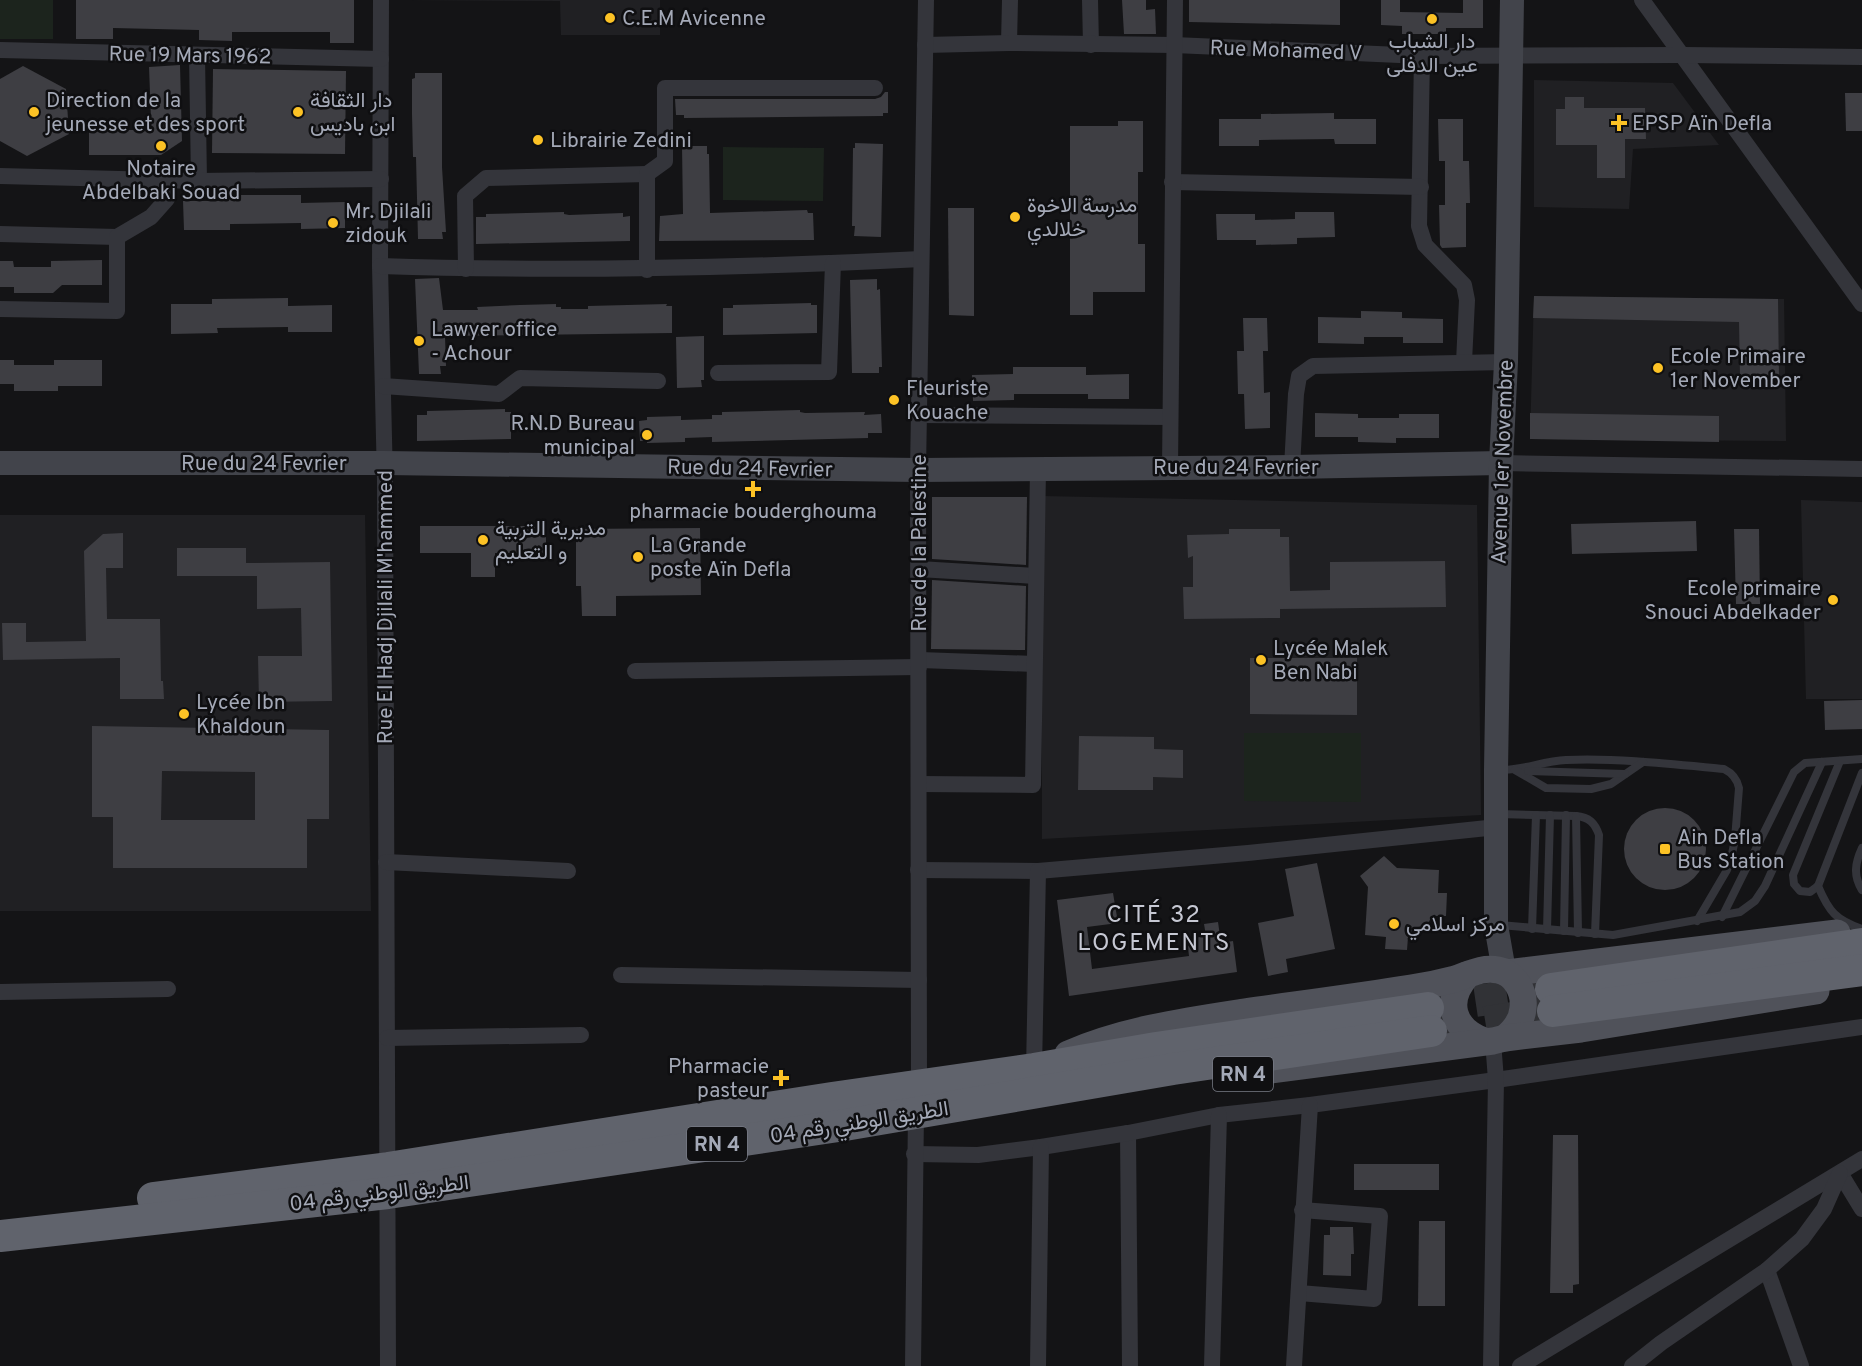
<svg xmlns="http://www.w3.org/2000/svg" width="1862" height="1366" font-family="Overpass,Vazirmatn,sans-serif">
<rect width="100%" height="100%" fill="#141416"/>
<!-- built -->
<g fill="#202023">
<path d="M406 0H660V35H561L560 1Z"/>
<path d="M1534 80 1673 83 1719 145 1633 149 1629 209 1534 207Z"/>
<path d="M1534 296 1784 299 1786 441 1530 439Z"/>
<path d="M1042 496 1477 505 1481 815 1042 839Z"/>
<path d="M1801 500 1862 502V699H1806Z"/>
<path d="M0 515H365L371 911H0Z"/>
</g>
<!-- green -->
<g fill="#1c241d">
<rect x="0" y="0" width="53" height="39"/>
<path d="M723 147 824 148 823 201 723 200Z"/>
<path d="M1244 733H1361V802L1244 801Z"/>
</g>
<!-- building -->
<g fill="#3e3e43" fill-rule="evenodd">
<path d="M76 0H354V43H330V32H232V41L199 40V30L113 28V39H76Z"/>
<path d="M1122 0H1146V10L1155 9 1156 34H1124Z"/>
<path d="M1189 0H1340V25L1189 22Z"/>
<path d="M1381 0H1400V12L1463 13V0H1483V28H1446V34H1402V26L1381 25Z"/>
<path d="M180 65 182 141 161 155H89V130H140L151 119 149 67Z"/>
<path d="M23 66 66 89 69 134 27 156 0 141V79Z"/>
<path d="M213 69 346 71 345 154 212 153Z"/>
<path d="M415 73H442V167L446 232H442L443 239H418L416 157H413L412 114V79L415 78Z"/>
<path d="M885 92H888V113H883V116L684 118V115H676L675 99H875L881 97Z"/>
<path d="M1845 93H1862V131H1846Z"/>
<path d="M1565 97H1584V108H1645L1646 139H1625V178H1597V145H1556V109H1565Z"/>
<path d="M1334 113V119H1376V144H1335L1334 139 1259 140V146H1219V119H1261V114Z"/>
<path d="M1438 119H1463V161H1469L1470 203H1466V247L1442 248 1440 245 1439 205H1445V161H1439Z"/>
<path d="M1118 121H1143V172H1138V244H1145V292H1093V315H1070V126H1118Z"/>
<path d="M855 143 883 144 881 237 854 236 855 226H852L853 148H855Z"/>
<path d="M682 146H707V154H709L710 213 807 210 808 213H813L814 240 659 241 660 216 683 214Z"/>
<path d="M225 195H301V203L345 202V228L301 229V223L230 224V230H184L183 201H225Z"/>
<path d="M948 208H974V316L949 315Z"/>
<path d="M564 212V214L569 215 623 213V217L630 216V241L476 244V217H486V214Z"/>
<path d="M1295 212H1334L1335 237 1297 238V244L1256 245V240H1217L1216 214H1255V220L1295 219Z"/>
<path d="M102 260V285H62L53 293H14V287H0V261H13L14 267H51V261Z"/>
<path d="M439 278 443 310H478L477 307 520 305 556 304V307H561V309H588V306L667 304 666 306H672V333L445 336 446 366H440L441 374H419L415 279Z"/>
<path d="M877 279V290L880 289 882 367H879V373H852L850 280Z"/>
<path d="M1534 296 1778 299 1779 377H1740L1739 322 1533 318Z"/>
<path d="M288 298V306L332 305V332H288V327L217 328 218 333 171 334V304H212V299Z"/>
<path d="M811 303V305H817V333L723 335V308H733V305Z"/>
<path d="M1361 311 1402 312V318L1443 319V343H1403V337H1364V344L1318 343V317L1361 318Z"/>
<path d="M1243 318H1267L1268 351H1263L1264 393 1270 392V428L1245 429 1244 394H1238L1237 351H1244Z"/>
<path d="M704 336V380H701L702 387 677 388 676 337Z"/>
<path d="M0 360H14V365H54V360H102V386H58V391H14V384H0Z"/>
<path d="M1013 367H1086V375L1129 374V399H1088V394H1014V400L973 401 972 375 1013 374Z"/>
<path d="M505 409V412H511V439L417 441V415H427V411Z"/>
<path d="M800 410V412L805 413 865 412 864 415 881 414 882 433H868V438L712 442V437L685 438V442L647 443V441H640L639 421 647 420V417L681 416V420L712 419V415H722V412Z"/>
<path d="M1315 413 1358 414V418H1399V414H1439V438H1396V443L1358 442V437H1315Z"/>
<path d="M1530 413 1719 416V442L1530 439Z"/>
<path d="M932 497H1027L1026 565 932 559Z"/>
<path d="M1696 521 1697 551 1572 554 1571 524Z"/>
<path d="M420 526H546V553H495V577H471V553H420Z"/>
<path d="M700 528 701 595 616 596V616H582L581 586H576V529Z"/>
<path d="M1229 529H1280V537H1289L1290 591 1330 590V562L1445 561 1446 607 1280 609V618L1184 619 1183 587H1193V556L1188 558 1187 535 1229 534Z"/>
<path d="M1734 529H1759L1760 604H1736Z"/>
<path d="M123 533V568H106L107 619H160L161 681H163L164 699H120V658L3 660 2 623H26V642L86 641 84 551 103 534Z"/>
<path d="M177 548H246V563L330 562 332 701 259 702 258 656H302L301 608 257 609V576H177Z"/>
<path d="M932 580 1026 586 1025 650 931 649Z"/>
<path d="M1250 658H1357V715L1250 714Z"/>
<path d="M1862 700V729L1825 730 1824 701Z"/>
<path d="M92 726 329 730V819H307V868H113V817H92ZM162 771 255 772V820H161Z"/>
<path d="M1079 736 1154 737V749L1183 750V778L1153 777V790H1078Z"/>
<circle cx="1665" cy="849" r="41"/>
<path d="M1384 856 1397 868 1439 870 1438 893H1447L1446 916H1432L1424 931 1408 937 1407 950 1385 949 1386 937 1365 935 1368 887 1360 876Z"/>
<path d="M1317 863 1335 949 1286 959 1288 972 1268 976 1258 923 1294 916 1285 869Z"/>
<path d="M1113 893 1118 923 1087 927 1092 969 1189 956 1187 939 1206 936 1204 924 1218 922 1221 943 1233 941 1237 972 1069 996 1057 900Z"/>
<path d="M1553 1135H1578L1579 1284 1573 1285V1293H1550Z"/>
<rect x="1354" y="1164" width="85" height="26"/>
<path d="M1419 1221H1445V1306H1418Z"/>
<path d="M1330 1227H1353L1354 1254H1351V1276L1323 1275 1324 1235H1330Z"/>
</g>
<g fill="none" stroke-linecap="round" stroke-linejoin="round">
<!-- highway-tunnel -->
<g stroke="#313236" stroke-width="32" stroke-dasharray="32 16" stroke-linecap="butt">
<path d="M1428 1008 1550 990"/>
<path d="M1438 1030 1549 1012"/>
</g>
<!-- lane -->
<g stroke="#34353b" stroke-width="8">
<path d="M1840 761 1793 875 1794 884 1800 891 1810 892 1818 886 1862 773"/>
<path d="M1498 770C1522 771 1542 761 1566 760 1619 758 1671 764 1724 769 1732 773 1737 778 1739 788L1735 839 1731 859 1727 870 1697 921"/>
<path d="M1515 770 1546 788 1591 789 1611 784 1643 762"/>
<path d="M1528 771 1625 774"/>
<path d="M1498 814 1576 816C1589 817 1595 823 1599 835L1595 934"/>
<path d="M1576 816 1578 933"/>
<path d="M1862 848C1855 863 1853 876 1862 890"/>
<path d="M1818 886C1829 912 1836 920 1862 929"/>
<path d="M1722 917 1794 772 1805 763 1862 759"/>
<path d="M1500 925 1613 935 1740 912 1755 901 1765 886 1822 762"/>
<path d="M1532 929 1536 815"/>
<path d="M1547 930 1550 815"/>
<path d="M1564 931 1566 815"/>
</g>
<!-- street -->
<g stroke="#34353b" stroke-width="16">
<path d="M381 0 380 266 385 481 388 1366"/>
<path d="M1090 0 1091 45"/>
<path d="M1642 0 1862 304"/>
<path d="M1009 43 1010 0"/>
<path d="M925 45 1009 43 1174 45 1422 56 1684 55 1862 57"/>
<path d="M0 50 381 59"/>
<path d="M197 56 199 181"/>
<path d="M1422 56 1419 226 1425 245 1464 285 1467 300 1464 362"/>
<path d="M0 176 199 181 381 179"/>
<path d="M1172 182 1421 187"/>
<path d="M0 234 117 237"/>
<path d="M380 266C561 272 740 268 921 259"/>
<path d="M466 269 465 196 486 178 647 174"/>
<path d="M647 270V174L665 161V88H875"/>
<path d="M0 309 117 311V237L151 217 167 199 170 180"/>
<path d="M718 373 829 372 833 263"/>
<path d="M383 386 499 394 520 378 658 381"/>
<path d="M919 415 1170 417"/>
<path d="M1501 463 1862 469"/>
<path d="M1170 467 1175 0"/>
<path d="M1292 467 1296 394 1299 376 1313 366 1506 362"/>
<path d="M919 569 1035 576"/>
<path d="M920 660 1034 664"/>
<path d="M635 671 919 667"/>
<path d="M919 784 1033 785 1038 469"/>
<path d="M386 862 568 871"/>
<path d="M918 870 1038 871 1248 853 1497 827"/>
<path d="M621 975 919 980"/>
<path d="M0 992 168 989"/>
<path d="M387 1038 581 1035"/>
<path d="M1034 1069 1038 871"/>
<path d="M919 1085 918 470 926 0"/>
<path d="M1128 1133 1130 1366"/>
<path d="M914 1154 978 1155 1041 1147 1128 1133 1219 1115 1310 1105 1496 1080 1862 1027"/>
<path d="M1840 1173 1862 1209"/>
<path d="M1767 1270 1801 1366"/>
<path d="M1299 1293 1374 1299 1380 1216 1302 1210"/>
<path d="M913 1366 916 1112"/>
<path d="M1038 1366 1041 1147"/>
<path d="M1212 1366 1219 1115"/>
<path d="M1294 1366 1310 1105"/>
<path d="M1491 1366 1496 1080 1493 1041"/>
<path d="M1520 1366 1862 1159"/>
<path d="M1632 1366 1661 1343 1767 1270 1802 1239 1824 1209 1840 1173"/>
</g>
<!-- secondary -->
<g stroke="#42444b" stroke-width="24">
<path d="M0 463H385L918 470 1292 467 1501 463"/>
<path d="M1504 971 1496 925V770L1501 463 1506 362 1512 0"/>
</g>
<!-- primary -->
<g stroke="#50525a" stroke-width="27">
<path d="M1507 973 1837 933"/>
<path d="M1467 975C1444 1001 1452 1029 1484 1041"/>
<path d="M1068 1054C1123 1030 1185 1021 1244 1012 1300 1004 1355 997 1411 988 1425 986 1440 983 1455 979 1470 974 1482 967 1498 970 1515 973 1525 992 1523 1008 1522 1021 1515 1030 1505 1038"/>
<path d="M1270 1070 1493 1041 1505 1038 1581 1029 1816 991"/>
</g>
<!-- highway -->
<g stroke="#60636c" stroke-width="32">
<path d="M1551 989 1862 944"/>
<path d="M1553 1011 1862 970"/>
<path d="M153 1198 388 1168 832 1098 1034 1069 1156 1048 1428 1008"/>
<path d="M0 1236 388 1193 845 1125 1173 1069 1431 1031"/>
</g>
</g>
<!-- markers -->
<g fill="#fcc225" stroke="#0f0f11" stroke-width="2">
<circle cx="610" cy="18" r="6"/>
<circle cx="1432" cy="19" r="6"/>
<circle cx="34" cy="112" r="6"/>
<circle cx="298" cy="112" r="6"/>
<path d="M1616 114h6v6h6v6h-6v6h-6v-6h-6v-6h6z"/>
<circle cx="538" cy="140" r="6"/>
<circle cx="161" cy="146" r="6"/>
<circle cx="1015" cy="217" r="6"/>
<circle cx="333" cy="223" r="6"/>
<circle cx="419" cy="341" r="6"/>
<circle cx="1658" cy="368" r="6"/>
<circle cx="894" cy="400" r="6"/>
<circle cx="647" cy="435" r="6"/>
<path d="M750 480h6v6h6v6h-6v6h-6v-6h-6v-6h6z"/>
<circle cx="483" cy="540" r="6"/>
<circle cx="638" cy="557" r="6"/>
<circle cx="1833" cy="600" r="6"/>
<circle cx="1261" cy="660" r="6"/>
<circle cx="184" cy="714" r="6"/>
<rect x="1659" y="843" width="12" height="12" rx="3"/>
<circle cx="1394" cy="924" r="6"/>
<path d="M778 1069h6v6h6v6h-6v6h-6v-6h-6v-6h6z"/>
</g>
<g text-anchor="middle" stroke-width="5" stroke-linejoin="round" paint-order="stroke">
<!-- shield labels -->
<g fill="#0f0f11" stroke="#777b85" stroke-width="1.5">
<rect x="1213" y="1057" width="60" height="34" rx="4.5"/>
<rect x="687" y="1127" width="60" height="34" rx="4.5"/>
</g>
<g font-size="20" font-weight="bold" fill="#a4a9b7">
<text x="1243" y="1081">RN 4</text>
<text x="717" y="1151">RN 4</text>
</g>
<!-- poi labels -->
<g font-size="21" fill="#a4a9b7" stroke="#0f0f11" text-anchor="start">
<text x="622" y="25">C.E.M Avicenne</text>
<text x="1432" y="48" text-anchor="middle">دار الشباب<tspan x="1432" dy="24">عين الدفلى</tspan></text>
<text x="46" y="107">Direction de la<tspan x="46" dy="24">jeunesse et des sport</tspan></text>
<text x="310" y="107">دار الثقافة<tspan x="310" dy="24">ابن باديس</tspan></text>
<text x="1632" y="130">EPSP Aïn Defla</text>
<text x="550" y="147">Librairie Zedini</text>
<text x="161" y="175" text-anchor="middle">Notaire<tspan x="161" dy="24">Abdelbaki Souad</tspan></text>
<text x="1027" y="212">مدرسة الاخوة<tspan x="1027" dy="24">خلالدي</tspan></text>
<text x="345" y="218">Mr. Djilali<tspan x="345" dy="24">zidouk</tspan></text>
<text x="431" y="336">Lawyer office<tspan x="431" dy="24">- Achour</tspan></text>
<text x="1670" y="363">Ecole Primaire<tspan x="1670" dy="24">1er November</tspan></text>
<text x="906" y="395">Fleuriste<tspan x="906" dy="24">Kouache</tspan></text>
<text x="635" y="430" text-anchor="end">R.N.D Bureau<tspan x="635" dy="24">municipal</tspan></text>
<text x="753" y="518" text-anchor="middle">pharmacie bouderghouma</text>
<text x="495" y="535">مديرية التربية<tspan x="495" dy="24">و التعليم</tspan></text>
<text x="650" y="552">La Grande<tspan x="650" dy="24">poste Aïn Defla</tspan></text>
<text x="1821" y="595" text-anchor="end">Ecole primaire<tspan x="1821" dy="24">Snouci Abdelkader</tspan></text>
<text x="1273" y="655">Lycée Malek<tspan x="1273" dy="24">Ben Nabi</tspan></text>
<text x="196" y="709">Lycée Ibn<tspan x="196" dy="24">Khaldoun</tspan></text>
<text x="1677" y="844">Ain Defla<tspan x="1677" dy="24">Bus Station</tspan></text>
<text x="1406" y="931">مركز اسلامي</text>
<text x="769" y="1073" text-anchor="end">Pharmacie<tspan x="769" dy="24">pasteur</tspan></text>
</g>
<!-- street labels -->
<g font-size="21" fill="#a4a9b7" stroke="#0f0f11">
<text transform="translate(1286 50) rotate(2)" y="7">Rue Mohamed V</text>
<text transform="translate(190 55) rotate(1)" y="7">Rue 19 Mars 1962</text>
<text transform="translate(1502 462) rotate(-88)" y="7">Avenue 1er Novembre</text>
<text x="264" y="470">Rue du 24 Fevrier</text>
<text x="1236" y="474">Rue du 24 Fevrier</text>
<text transform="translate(750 468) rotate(1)" y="7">Rue du 24 Fevrier</text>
<text transform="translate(919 543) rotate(-90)" y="7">Rue de la Palestine</text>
<text transform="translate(385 607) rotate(-90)" y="7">Rue El Hadj Djilali M'hammed</text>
<text transform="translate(859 1122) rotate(-9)" y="7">الطريق الوطني رقم 04</text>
<text transform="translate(379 1193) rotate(-7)" y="7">الطريق الوطني رقم 04</text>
</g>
<!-- quarter labels -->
<g font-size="24" letter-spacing="1.5" fill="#c6c8d3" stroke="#0f0f11">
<text x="1154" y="922">CITÉ 32<tspan x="1154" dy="28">LOGEMENTS</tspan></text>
</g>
</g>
</svg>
